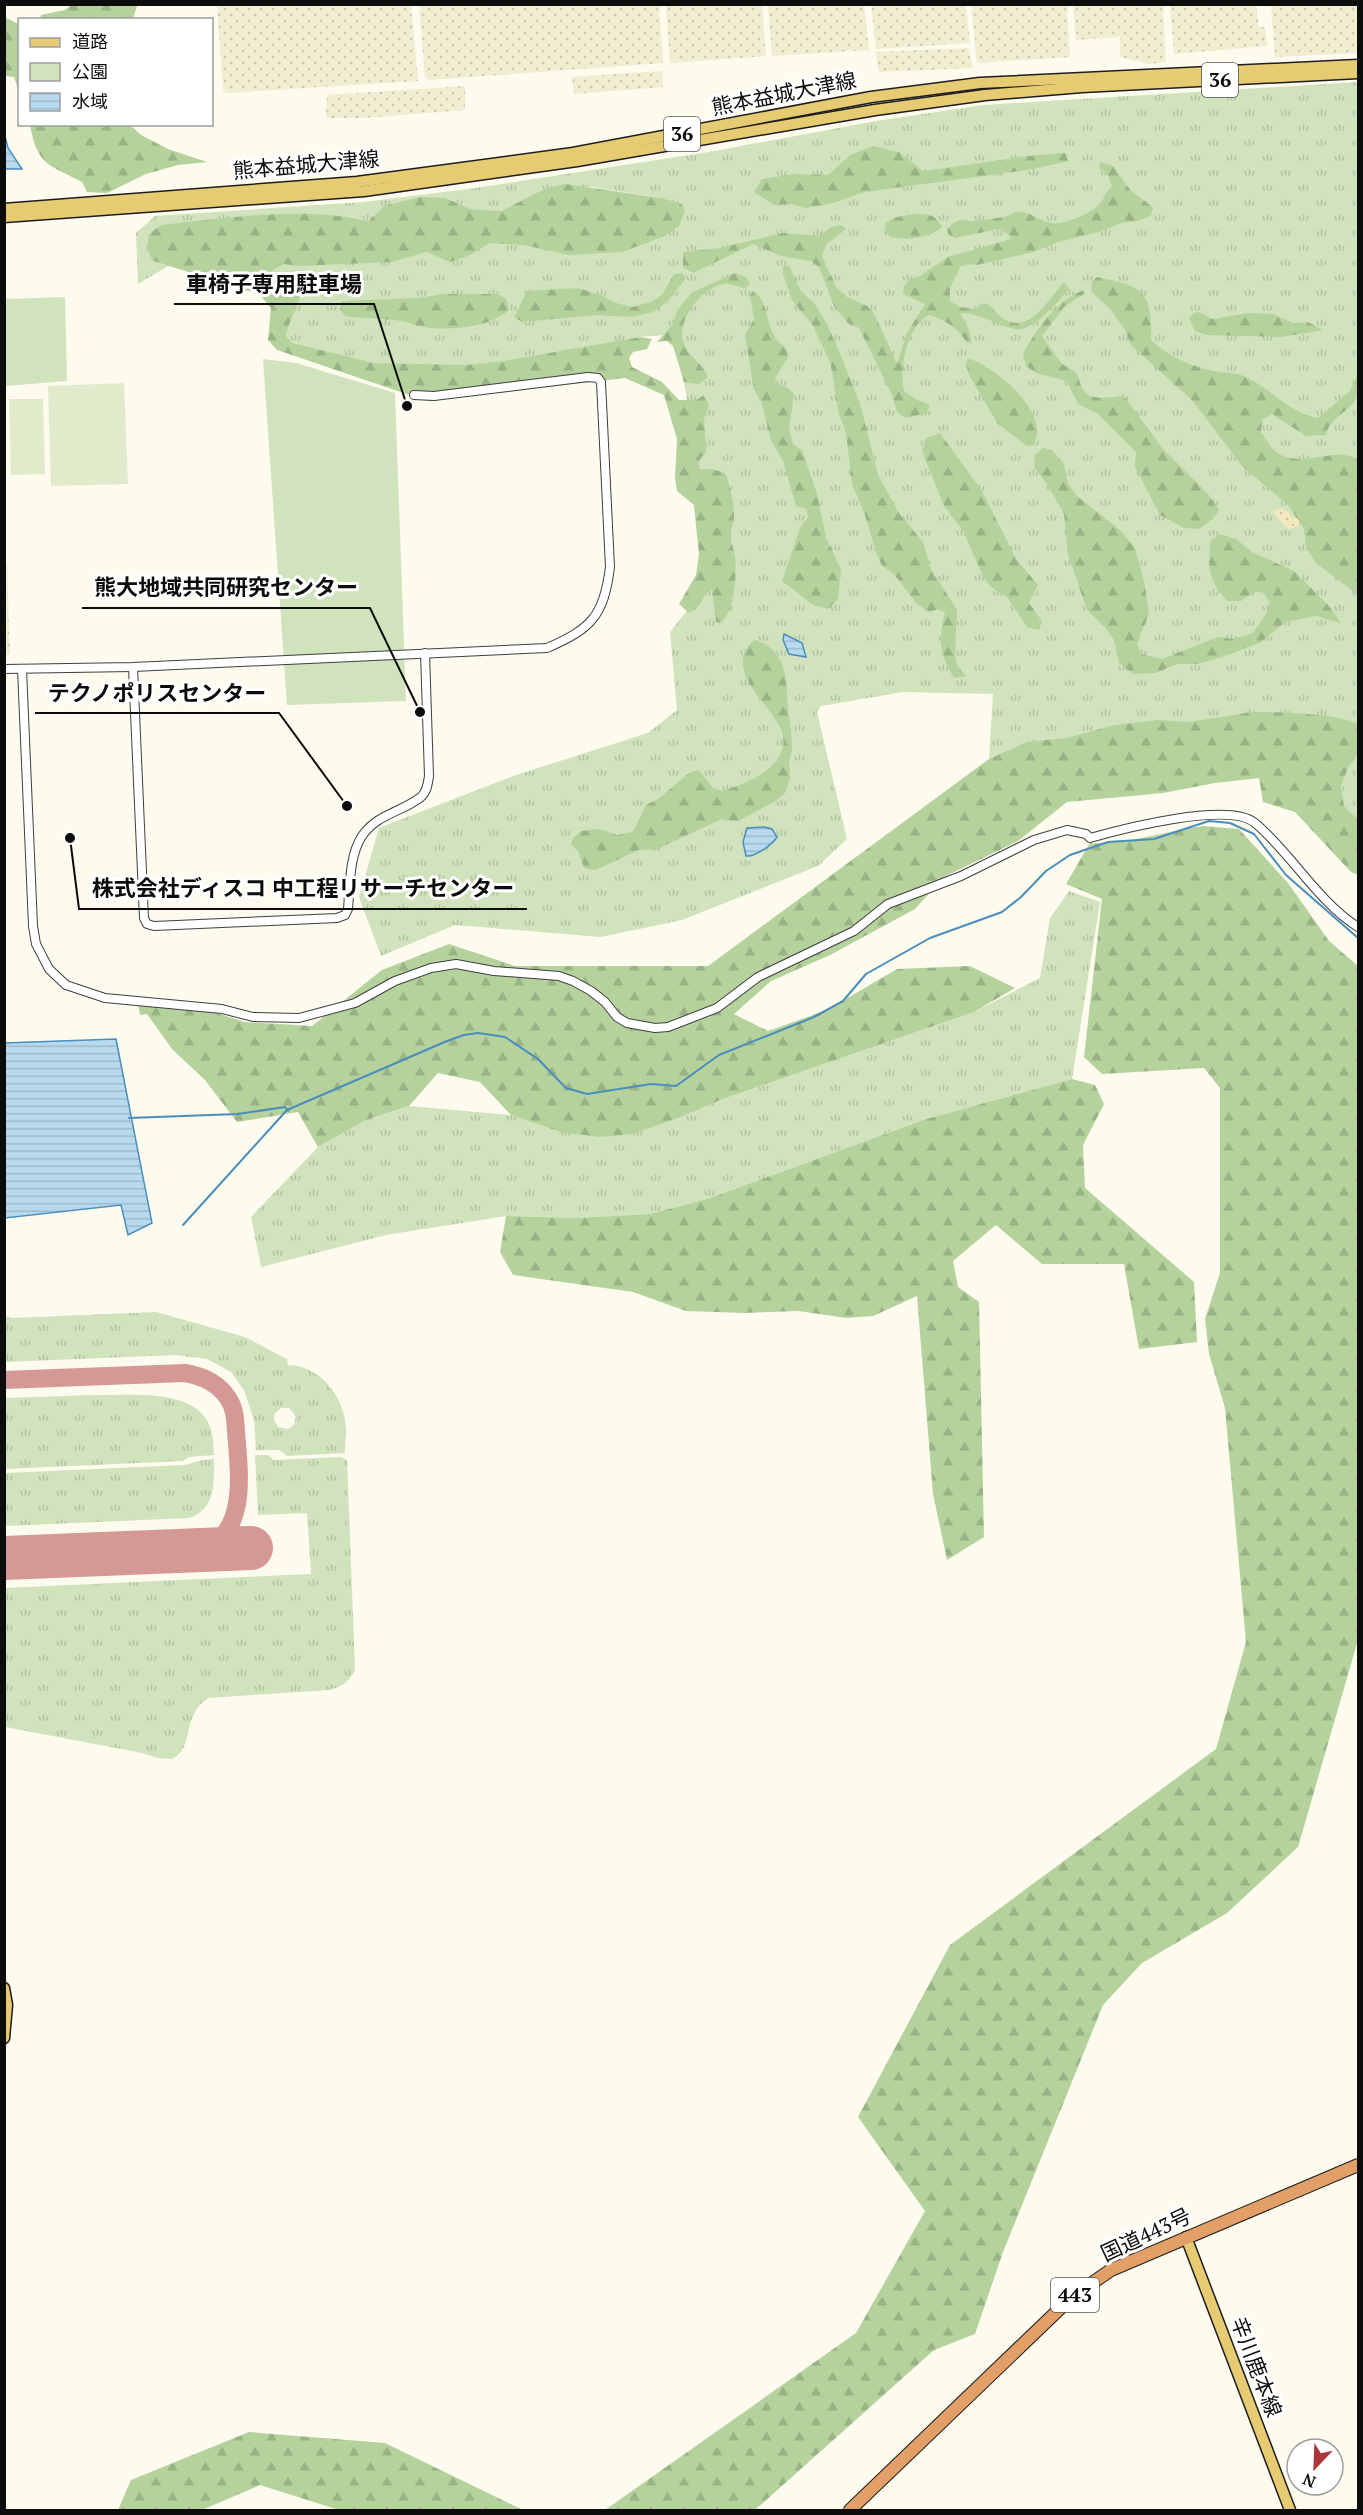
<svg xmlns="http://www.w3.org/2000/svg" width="1363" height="2515" font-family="'PT Serif','Noto Sans JP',serif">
<defs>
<pattern id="farmland-dots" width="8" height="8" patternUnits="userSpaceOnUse" patternTransform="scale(1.5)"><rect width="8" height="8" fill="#f0edd1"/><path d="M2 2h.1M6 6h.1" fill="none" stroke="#cdcab2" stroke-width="1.8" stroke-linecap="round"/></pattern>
<pattern id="grass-tufts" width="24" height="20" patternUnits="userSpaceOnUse" patternTransform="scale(1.5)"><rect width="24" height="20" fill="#d0e3bc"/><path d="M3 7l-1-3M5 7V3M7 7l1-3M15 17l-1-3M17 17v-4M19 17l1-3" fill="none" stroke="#b1c2a0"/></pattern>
<pattern id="forest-firs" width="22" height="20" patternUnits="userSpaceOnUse" patternTransform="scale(1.5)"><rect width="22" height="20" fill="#b5d29d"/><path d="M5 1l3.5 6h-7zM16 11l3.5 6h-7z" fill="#9ab386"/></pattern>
<pattern id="sand-dots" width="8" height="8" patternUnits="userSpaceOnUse" patternTransform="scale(1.5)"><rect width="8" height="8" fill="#f3e7c0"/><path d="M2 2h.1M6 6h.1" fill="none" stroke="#cfc5a4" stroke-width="1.8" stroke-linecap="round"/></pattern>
<pattern id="water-rules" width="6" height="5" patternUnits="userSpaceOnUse" patternTransform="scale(1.5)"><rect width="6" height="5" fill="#b8daee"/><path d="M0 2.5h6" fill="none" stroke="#9dbacb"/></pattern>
</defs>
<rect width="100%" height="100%" fill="#fdfaee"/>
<!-- farmland -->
<g fill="url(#farmland-dots)">
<path d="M217 5H411L418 81 227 93 223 90Z"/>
<path d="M419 5H659L663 63 430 80 425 77Z"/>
<path d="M666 5H762L766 56 670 63Z"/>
<path d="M768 5H864L869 50 772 56Z"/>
<path d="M871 5H966L970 43 876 49Z"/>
<path d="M971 5H1067L1070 57 977 63Z"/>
<path d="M1073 5H1163L1166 62 1150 64 1120 57V37L1076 40Z"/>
<path d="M1170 5H1256L1259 27H1265L1267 46 1174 54Z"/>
<path d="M1271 5H1358V53L1275 57Z"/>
<path d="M968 48 973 68 879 72 876 52Z"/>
<path d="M662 71 663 87 574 94 572 77Z"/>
<path d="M465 86V110L365 118H326L327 95Z"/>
<path d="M4 565H7L10 654 5 655Z"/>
</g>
<!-- grass -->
<g fill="url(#grass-tufts)" fill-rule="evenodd">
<path d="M1358 82V834L1328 826 1340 736 1026 742 989 759 993 694 903 692 821 706 817 712 847 839 818 866 682 920 601 937 455 925 381 956 359 897 379 828 513 776 648 733 677 710 670 632 708 584 717 560 675 334 640 337 422 380 279 343 281 323 256 272 274 251 661 198 591 187 544 189 501 211 471 209 445 198 375 215 370 221 350 217 153 261 168 266 138 284 136 233 155 216 364 202 476 188 709 152 876 121 983 105Z"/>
<path d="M1069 891 1100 902 1072 1079 926 1119 710 1198 650 1214 575 1218 506 1216 386 1235 261 1267 251 1217 318 1147 366 1120 409 1106 511 1115 560 1132 681 1117 723 1099 974 1012 1040 978 1050 918Z"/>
<path d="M156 1312 245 1337 287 1359 288 1365C315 1365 338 1389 344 1415 347 1427 345 1441 345 1453L287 1456 279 1450H256L254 1421 245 1392 231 1372 207 1359 175 1355 5 1362V1316L12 1318ZM281 1408H289L296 1416 294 1425 288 1429 278 1427 274 1420 275 1413Z"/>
<path d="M95 1395C129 1396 196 1387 210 1427 214 1436 213 1446 214 1455L189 1457 183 1461 5 1469V1398Z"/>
<path d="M255 1455H268L274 1460 341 1457 347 1460 355 1669C350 1681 342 1687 329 1690L208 1698C180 1717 196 1747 172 1759L157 1758 142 1753 5 1727V1588L311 1574 307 1513 258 1515Z"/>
<path d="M214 1459C214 1484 216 1509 189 1518L5 1526V1473L185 1465 202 1460Z"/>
</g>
<!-- forest -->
<g fill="url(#forest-firs)">
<path d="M71 5V4L137 5 133 19H40L41 15 65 10Z"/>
<path d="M4 17 19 24V92L14 77 5 76Z"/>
<path d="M30 125H130L141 135 168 149 207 162 178 165 146 174 107 193 87 192 82 182C49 165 37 165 30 125Z"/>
<path d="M873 146 899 152 923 171 1028 156 1066 153 1068 161 1034 169 865 192 830 204 805 208 792 204 774 205 754 192 762 179 794 174 828 175 850 155Z"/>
<path d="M1100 162 1113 166 1131 191 1153 207 1151 215 1139 221 1121 223 1102 231 1058 242 1033 252 977 265 966 264 961 266 950 288V301L960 307 977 309 984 303C994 306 994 312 1002 318 1028 336 1048 301 1062 284L1065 283 1069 289C1058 302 1032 333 1014 329 995 324 980 313 960 313L968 327 972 343H967C957 327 947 321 929 315 907 325 899 369 904 391L913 398 930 405 927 413 906 418 897 412 892 395 859 328 848 323 834 306 819 267 811 261 781 256 753 244 693 273 683 267V252L719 248 783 233 819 236 831 227 841 225 846 229 826 245 822 256 836 287 847 297 867 306 874 313 896 362 898 361 907 333 925 304 903 294 904 286 910 279 920 276 948 257 1011 239 1009 235 999 229 955 238 949 235 947 230C956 217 962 221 975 221 985 220 994 218 1003 217 1008 217 1011 213 1016 212 1032 210 1044 227 1061 223 1073 220 1095 212 1102 201 1106 195 1106 191 1112 187L1108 175 1099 168Z"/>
<path d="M565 184 661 198 682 204 685 211 679 226 665 236 622 252 568 255 524 245 490 243 468 256 450 262 426 252 392 262 297 266 284 264 273 270 272 276 288 284 300 297C296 310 288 323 286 336L292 343 374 363 466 365 504 361 640 337 652 339 647 349 633 352 629 358 632 367 662 382 679 400H696L704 395 709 406 704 418 706 452 699 461 700 469H712L725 473C730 482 735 509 734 519 733 525 730 531 731 537 731 543 734 550 735 556 737 573 735 611 721 623L716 622 712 590C701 595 702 607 689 613L679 604 696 575 699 554 694 505 677 491 675 478 677 439 664 395 625 378 427 401 277 350 268 340 271 308 261 296 253 292 219 285 198 275 153 261 147 249 149 234 161 225C229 218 302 206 369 221L384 206 420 197 445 198 471 209 501 211 544 189Z"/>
<path d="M916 214C929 214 936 215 942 227 929 239 906 240 890 237L885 231 886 222 897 217Z"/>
<path d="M783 266H789L801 291 814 303 827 324 842 358 861 407 878 475 899 513 923 542 931 569 957 610 955 653 957 665 966 676 954 678C939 653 938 640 945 613L939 609 929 612 917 604 893 573 882 566 876 552 864 512 852 484 846 433 838 411 831 364 813 326 792 300 783 274Z"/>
<path d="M682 273 686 278 668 301 653 312 632 317 597 315 522 322 514 317 527 291 578 288 600 295 616 303 632 307 651 302 662 295 674 274Z"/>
<path d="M735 273 746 277 750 283 746 288C738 288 731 283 724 284 701 288 675 321 684 344 690 359 702 362 708 377L699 384 684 382 673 346 667 341 657 342 673 324 677 311 691 293Z"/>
<path d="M1097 277C1144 287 1152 290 1151 340 1168 356 1191 367 1214 371 1222 373 1233 372 1241 375 1271 387 1286 412 1318 418L1350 391 1357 376 1358 365C1358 373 1361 386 1358 394 1353 412 1330 415 1326 435L1306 436 1272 414 1262 420 1261 432C1265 437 1270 447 1275 451 1301 471 1332 445 1358 459V595L1316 563 1306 547 1304 529 1288 505 1242 466 1192 400 1131 345 1125 330 1111 310 1091 291 1092 282Z"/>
<path d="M1084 290V294L1064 307 1042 336 1062 364 1076 372 1082 388 1088 396 1101 398 1124 396 1163 449 1208 494 1219 510 1213 519 1199 529 1184 528 1160 515 1135 467 1136 452 1098 414 1078 404 1067 381 1036 373 1026 366 1023 354C1037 329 1056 300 1084 290Z"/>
<path d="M753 291C768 298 766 326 776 339 779 343 783 346 787 349L788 357 775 378 778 385 788 388 794 394 789 429 793 444 802 450 817 494 826 537 841 570 838 599 828 609 813 605 782 581 800 528 808 517 806 509 796 506 783 461 771 440 761 401 754 390 745 335 754 319 750 295Z"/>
<path d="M444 294H497L506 298 509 310C490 328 443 332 419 326 412 325 407 321 401 321 382 318 364 319 345 316L340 309 342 301 417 298Z"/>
<path d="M1199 312 1212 319 1248 313 1273 314 1292 323 1308 322 1323 330 1281 337 1206 335 1195 331 1189 318 1194 313Z"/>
<path d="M968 358C995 367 1053 414 1033 445L1027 446 998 424 970 377 966 365Z"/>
<path d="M940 433 982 491 1016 559 1038 585 1029 603 1042 621 1039 630 1027 627 1007 597 992 588 983 577 964 532 944 506 922 451 926 438Z"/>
<path d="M1043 448 1052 450 1064 464 1068 483 1076 495 1120 530 1135 548 1144 581 1149 613 1137 644 1141 654 1162 659 1218 637 1233 639 1253 633 1266 614 1270 603 1264 593 1254 591 1241 601H1227C1207 578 1209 571 1210 541L1220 534 1236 539 1252 552 1294 571 1329 606 1341 623 1316 616 1285 622 1261 642 1234 653 1198 664H1177L1155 673 1133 674 1119 663 1114 640 1106 628 1087 610 1068 554 1064 514 1047 484 1034 467 1035 455Z"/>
<path d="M754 640C788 649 786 680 788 709 790 723 792 736 792 751L789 761 790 778 785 793 774 802 738 821 722 819 657 849 639 850 595 870 584 868 578 851 571 844 573 838 581 831 599 829 617 835 633 832 646 805 658 799 689 773 699 770 713 788 723 791C747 783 792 766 782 732 774 706 720 671 754 640Z"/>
<path d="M1253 712C1279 712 1336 713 1358 724V754L1348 768 1341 786 1344 806 1358 820V875L1351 872 1295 812 1263 802 1259 778 1215 783 1163 793 1067 802 1018 841 944 877 915 909 830 955 771 981 734 1014 768 1031 827 1010 897 969 970 966 1015 988 974 1012 723 1099 681 1117 632 1134 600 1137 560 1132 511 1115 480 1082 438 1073 409 1106 366 1120 318 1147 298 1112 237 1122 205 1080 172 1049 147 1014 140 1015 138 1003 213 1012 245 1022 312 1026 382 970 449 944 515 966H708L989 759 1026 742 1067 738 1115 725 1158 720 1189 722Z"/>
<path d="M1203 826 1239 829 1288 883 1329 941 1358 966V1640L1298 1847 1227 1913 1142 1963 1103 2005 1003 2252 975 2334 934 2350 755 2510H605L856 2333 925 2211 858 2117 950 1945 1216 1749 1246 1642 1225 1408 1209 1354 1205 1319 1220 1273V1088L1204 1068 1102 1074 1084 1057 1102 899 1066 884 1090 843C1125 845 1167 831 1203 826Z"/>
<path d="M1072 1079 1095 1085 1104 1104 1083 1145 1085 1188 1194 1282 1197 1342 1139 1349 1124 1264H1042L996 1225 953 1261 958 1287 979 1302 984 1537 947 1560 933 1494 917 1296 873 1316 846 1318 799 1311 744 1313 686 1311 633 1292 513 1275 500 1252 506 1216 575 1218 650 1214 710 1198 926 1119Z"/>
<path d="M249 2432 385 2443 523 2510H339L260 2485 202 2510H118L131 2480Z"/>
</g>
<!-- sand -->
<path fill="url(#sand-dots)" d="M1281 508 1289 512 1291 517 1299 519V526L1289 529 1285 527 1273 511Z"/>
<!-- park -->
<g fill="#d0e3bc">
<path d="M65 297 67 381 5 386V299Z"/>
<path d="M263 359 296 363 395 393 406 701 287 705Z"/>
</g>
<!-- pitch -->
<g fill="#e1ebcc">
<path d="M124 383 128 484 51 486 48 386Z"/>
<path d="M9 399H43L45 474 11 475Z"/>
</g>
<!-- water -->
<g fill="url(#water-rules)" stroke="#498ebc" stroke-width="1.5">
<path d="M5 136 8 148 22 169H5Z"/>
<path d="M784 634 802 643 806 657 789 654 783 640Z"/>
<path d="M764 827 772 829 777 837C772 845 755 857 746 856L743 842 747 828Z"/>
<path d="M116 1039 152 1223 128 1235 121 1205 5 1218V1043Z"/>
</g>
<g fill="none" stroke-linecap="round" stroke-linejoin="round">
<!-- stream -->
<g stroke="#498ebc" stroke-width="2">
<path d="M129 1118 238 1114 285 1107 288 1111"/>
<path d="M183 1225 287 1110 447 1041 464 1035 478 1033 505 1037 538 1059 566 1088 587 1094 651 1084 676 1086 719 1055 814 1017 843 1001 866 974 930 938 1002 912 1021 897 1046 871 1070 855 1108 842 1154 839 1209 821 1230 823 1254 834 1286 875 1358 938"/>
</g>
<!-- taxiway -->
<path stroke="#d49895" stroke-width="18" d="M4 1380 185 1373C203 1376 218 1383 228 1398 237 1411 235 1428 237 1443 240 1481 245 1533 203 1550"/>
<!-- runway -->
<path stroke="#d49895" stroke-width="44" d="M4 1558 251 1548"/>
<defs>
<g id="minor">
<path d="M133 667 144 918 147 924 154 926 337 918 345 915 348 909C350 886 349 856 362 836 377 814 402 812 421 797 427 792 428 783 429 776L425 653"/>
<path d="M4 669 133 667 547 648C591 629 604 616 610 567L601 382 598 378 588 377 434 396 414 395"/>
<path d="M22 669 33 926 36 944 49 969 66 985 105 998 222 1009 253 1017 299 1018 355 1003 395 981 431 968 456 964 494 971 559 976 573 981 591 991 605 1002 617 1017 627 1023 655 1028 668 1027 717 1008 758 977 854 931 888 904 961 876 1034 840 1067 830 1086 834 1090 838C1122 829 1229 801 1255 823 1291 853 1318 902 1358 927"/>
</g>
<g id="major">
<path d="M4 209 357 182 573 153 871 97 980 83 1358 65"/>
<path d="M4 217 364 191 577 161 875 110 985 95 1082 87 1358 73"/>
<path d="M4 1988 7 2005 4 2038"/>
<path d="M1186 2237 1290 2510"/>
</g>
<path id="highway" d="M850 2510 1072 2297 1111 2270 1358 2165"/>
</defs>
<!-- minor casing -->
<use href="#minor" stroke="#3f3f3f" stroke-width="10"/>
<!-- major casing -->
<use href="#major" stroke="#1d1d1d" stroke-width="13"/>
<!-- highway casing -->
<use href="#highway" stroke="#1d1d1d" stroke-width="14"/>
<!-- minor -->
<use href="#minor" stroke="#fff" stroke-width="8"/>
<!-- major -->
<use href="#major" stroke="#e7cb73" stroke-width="10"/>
<!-- highway -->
<use href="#highway" stroke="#e29f67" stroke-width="12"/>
</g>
<g text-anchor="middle" stroke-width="6" stroke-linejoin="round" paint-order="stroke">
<!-- shield labels -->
<g fill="#fff" stroke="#555" stroke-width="1.5">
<rect x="1202" y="63" width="36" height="34" rx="4.5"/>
<rect x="664" y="117" width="36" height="34" rx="4.5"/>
<rect x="1051" y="2278" width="48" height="34" rx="4.5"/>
</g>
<g font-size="20" font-weight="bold" fill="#0c0c0c">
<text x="1220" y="87">36</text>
<text x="682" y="141">36</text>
<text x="1075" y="2302">443</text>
</g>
<!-- street labels -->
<g font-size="21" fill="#0c0c0c" stroke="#fff">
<text transform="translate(784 94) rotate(-11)" y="7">熊本益城大津線</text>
<text transform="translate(306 165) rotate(-5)" y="7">熊本益城大津線</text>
<text transform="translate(1146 2235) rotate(-25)" y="7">国道443号</text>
<text transform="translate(1256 2367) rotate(69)" y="7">辛川鹿本線</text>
</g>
</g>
<!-- callouts -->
<path fill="none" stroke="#0c0c0c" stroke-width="2" d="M407 406L374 304H174M420 712L370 608H82M347 806L279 713H35M70 838L79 909H527"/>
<g fill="#0c0c0c" stroke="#fff" stroke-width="2">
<circle cx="407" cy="406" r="6"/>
<circle cx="420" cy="712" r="6"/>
<circle cx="347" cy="806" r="6"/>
<circle cx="70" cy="838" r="6"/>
</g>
<g font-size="22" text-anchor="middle" font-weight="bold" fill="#0c0c0c" stroke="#fff" stroke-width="6" stroke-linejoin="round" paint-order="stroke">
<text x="274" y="292">車椅子専用駐車場</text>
<text x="226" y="595">熊大地域共同研究センター</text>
<text x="157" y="701">テクノポリスセンター</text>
<text x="303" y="896">株式会社ディスコ 中工程リサーチセンター</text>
</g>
<!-- border -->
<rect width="1363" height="2515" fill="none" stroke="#0c0c0c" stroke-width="12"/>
<!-- legend -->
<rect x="18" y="18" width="195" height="108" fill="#ffffff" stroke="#9e9e9e" stroke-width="1.5"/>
<rect x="30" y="38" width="30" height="9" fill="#e7cb73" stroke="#9e9e9e" stroke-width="1.5"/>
<text x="72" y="48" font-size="18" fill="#0c0c0c">道路</text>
<rect x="30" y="63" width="30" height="18" fill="#d0e3bc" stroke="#9e9e9e" stroke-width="1.5"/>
<text x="72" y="78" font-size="18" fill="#0c0c0c">公園</text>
<rect x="30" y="93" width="30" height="18" fill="url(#water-rules)" stroke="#9e9e9e" stroke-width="1.5"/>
<text x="72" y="108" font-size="18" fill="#0c0c0c">水域</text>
<!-- north arrow -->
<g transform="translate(1315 2467) rotate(203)"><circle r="28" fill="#ffffff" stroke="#9e9e9e" stroke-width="1.5"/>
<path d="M0-4.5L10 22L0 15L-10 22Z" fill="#ab363c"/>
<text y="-9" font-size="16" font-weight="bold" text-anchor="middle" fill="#0c0c0c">N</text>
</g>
</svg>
